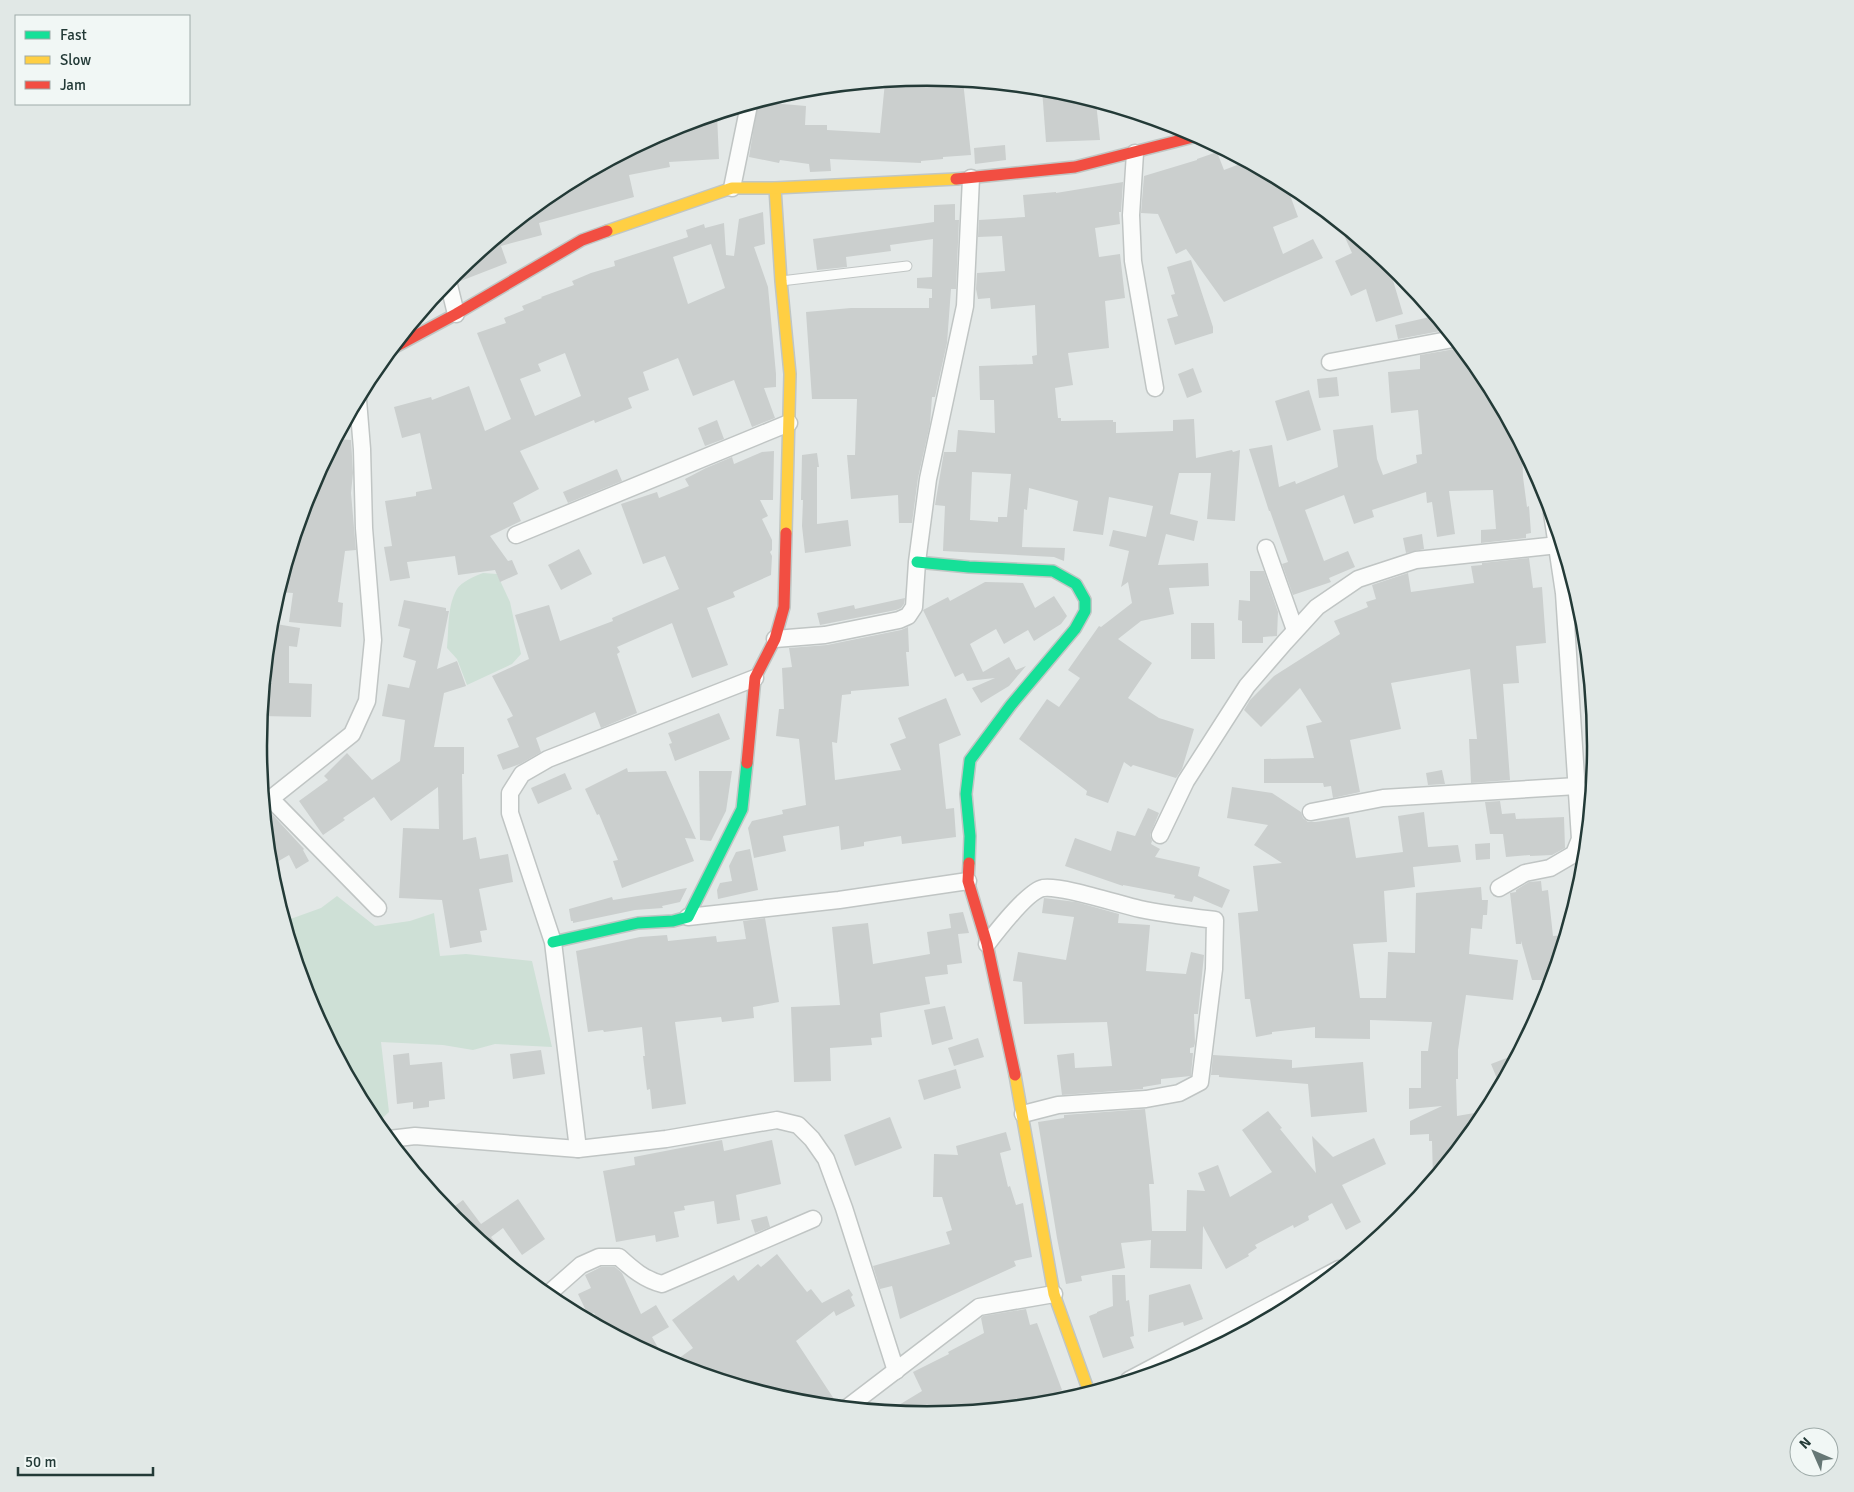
<svg xmlns="http://www.w3.org/2000/svg" width="1854" height="1492" font-family="Signika,sans-serif">
<rect width="100%" height="100%" fill="#e3e8e7"/>
<!-- green -->
<g fill="#cee0d6">
<path d="M483 573 497 574 510 602 521 654 512 664 467 685 457 659 447 648C449 629 447 606 457 589 461 582 475 576 483 573Z"/>
<path d="M337 896 375 926 410 921 434 913 440 956 466 954 532 961 552 1047 495 1044 473 1050 443 1045 381 1042 389 1112 376 1124 371 1117 309 1002 285 921 321 908Z"/>
</g>
<!-- building -->
<g fill="#cbcfce" fill-rule="evenodd">
<path d="M927 78 963 81 971 155 943 157V159L921 161V163L830 159 831 171 810 172 809 164 780 160 779 163 749 157 758 102 806 106 805 125H827V130L880 133 885 82Z"/>
<path d="M1042 89 1058 90 1096 102 1100 140 1046 142Z"/>
<path d="M717 115 719 159 669 162 670 167 629 175 634 197 539 223 542 235 501 246 507 263 458 282 454 273 556 190 672 128Z"/>
<path d="M1005 145 1006 160 975 164 974 148Z"/>
<path d="M1217 152 1224 170 1245 162 1286 184 1298 217 1273 227 1283 254 1313 239 1323 258 1224 302 1186 249 1176 254 1158 214 1141 213 1144 176 1197 160V159Z"/>
<path d="M1123 182 1121 212H1119L1120 224 1095 228 1099 257 1120 254 1125 298 1105 301 1109 348 1068 353 1073 385 1055 388 1058 418H1061V421L1113 420V422H1116V433L1173 431V420L1194 419 1196 458 1232 450 1233 452 1240 450 1235 521 1207 519 1211 473H1179L1170 514 1198 521 1194 541 1166 534 1158 565 1208 563 1209 586 1169 588 1174 614 1141 621 1118 639 1152 663 1128 698 1159 718 1194 729 1182 769 1176 778 1133 765 1131 767 1124 762 1108 803 1086 795 1087 791 1019 739 1047 699 1059 707 1080 678 1068 670 1099 626 1101 627 1132 603 1128 582 1121 587 1129 551 1109 546 1113 530 1146 537 1153 506 1109 497 1103 535 1073 531 1078 501 1029 488 1027 510 1024 509 1022 547 1065 548 1064 561 1054 557 943 551 945 506 935 505 944 452H956L958 430 995 433 994 400H980L979 366 1033 364 1032 356 1037 355 1035 305 991 309 990 298 978 299 976 289 977 273 1005 271 1002 236 978 237 979 220 1025 217 1023 195 1056 192V193ZM972 472 1011 474 1007 517H998V522L970 520Z"/>
<path d="M955 204V220H959L956 289H951L947 343 935 397H932L930 424 918 478 912 523H899L898 495 851 499 847 455H855L857 399H812L806 312 851 308H929V298H932V289L917 288V278L932 277 933 239 890 245 891 251 846 257 847 267 817 270 813 239 934 222V205Z"/>
<path d="M763 212 765 244 754 247 768 287 776 374V387L764 388 775 418 752 427 734 380 693 396 678 358 643 372 649 390 628 398 632 408 595 423 594 420 520 451 539 489 513 503 521 521 490 536 508 561 512 560 518 574 500 582 495 570 458 575 455 556 407 562 410 578 390 581 384 547 392 546 385 501 416 496V492L432 489 420 433 402 438 394 407 431 397 432 400 469 386 485 431 511 419 477 333 506 323 504 318 524 310 522 306 542 298 541 297 574 285 572 281 591 273 615 266 614 261 688 237 686 230 704 224 705 228 724 223 726 255 734 256 739 219ZM711 244 725 288 688 304 673 257ZM565 353 581 396 535 416 520 379 541 371 538 364Z"/>
<path d="M1339 224 1400 273 1392 277 1403 314 1376 322 1366 289 1351 296 1335 261 1352 253Z"/>
<path d="M1191 260 1213 327V333L1175 345 1167 319 1178 316 1171 295 1175 294 1167 267Z"/>
<path d="M1434 316 1446 330 1398 339 1395 325Z"/>
<path d="M1460 346 1483 375 1522 447 1523 477 1527 507 1529 506 1531 533 1526 534V538L1481 543V530L1496 529 1493 490 1449 491 1455 534 1437 537 1432 502 1427 503 1426 492 1372 510 1374 517 1354 524 1344 495 1305 510 1324 561 1348 551 1355 567 1329 578 1331 582 1293 595 1282 564 1288 562 1270 511H1269L1249 449 1272 445 1279 487 1295 481 1296 484 1338 467 1333 430 1373 425 1377 459 1383 475 1417 463 1416 455 1422 454 1418 410 1391 413 1388 372 1420 369V355L1455 349Z"/>
<path d="M1193 368 1202 392 1187 398 1178 374Z"/>
<path d="M1337 377 1339 396 1319 398 1317 379Z"/>
<path d="M1309 390 1321 430 1287 441 1275 401Z"/>
<path d="M717 420 724 439 705 446 698 428Z"/>
<path d="M337 439 351 440 353 473 351 493 356 550 345 551 338 602 343 603 341 627 289 622 293 593 279 592 310 490Z"/>
<path d="M774 451 773 500H760L768 516 762 519 772 540V550L770 552 772 556 771 575 733 592 735 597 707 608 728 665 692 678 672 623 617 647 620 652 617 654 637 713 601 728 595 712 536 738 541 752 520 764 503 770 497 755 519 747 507 719 513 716 492 676 529 659 515 615 549 605 560 641 613 621 612 618 679 589 665 556 643 564 621 504 657 492 659 498 689 486 685 479 706 468 732 457 734 464 762 452Z"/>
<path d="M817 453 819 467H817V524L848 520 851 546 805 553 802 526 803 500H801L802 455Z"/>
<path d="M617 469 622 481 568 503 563 492Z"/>
<path d="M1422 534 1424 549 1406 553 1403 538Z"/>
<path d="M579 549 592 574 561 590 548 565Z"/>
<path d="M1529 558 1533 588 1542 587 1546 643 1516 646 1519 683 1503 684 1510 780 1471 783 1469 739H1477L1470 669 1391 683 1401 729 1350 740 1360 792 1333 798 1331 786 1324 787 1323 783H1264V759L1314 758 1306 726 1322 722 1300 688 1261 727 1244 710 1250 700 1274 676 1340 634 1334 621 1368 607 1366 602 1376 599 1372 585 1408 573 1411 592 1474 583 1471 566 1482 565V563Z"/>
<path d="M1250 571H1264L1278 612 1277 636 1263 637V643H1242V621L1238 620 1239 600 1250 601Z"/>
<path d="M985 582 1023 583 1035 608 1054 596 1067 616 1061 624 1034 641 1028 630 1004 644 996 629 970 644 983 672 1009 657 1016 670 1026 666 1009 686 981 703 972 688 995 678 967 681 963 673 955 677 923 610 948 597 950 601Z"/>
<path d="M905 598 904 604 901 608 896 610 820 625 817 613 854 605 855 609Z"/>
<path d="M404 600 446 608V611H449L437 669 457 661 466 686 444 693 434 747H464V774H462L463 840 476 837 480 859 508 854 513 882 479 889 487 930 480 931 482 942 450 948 442 900 399 898 403 828 439 829 438 787 391 821 374 797 343 818 345 820 323 835 299 801 328 780 324 776 347 753 372 780 400 761 405 720 382 716 388 684 409 688 416 661 403 657 410 629 398 626Z"/>
<path d="M1191 623H1214L1215 659H1191Z"/>
<path d="M276 624 300 628 297 647 289 646V683L312 684 311 717 261 716 265 682 272 683V646Z"/>
<path d="M908 627 909 652H906L909 686 851 691V694L842 695 837 743 832 742 835 780 901 770 890 744 906 738 898 718 946 698 961 735 939 744 946 809 954 808 956 837 902 844 901 836 864 842V846L841 850 839 826 783 836 786 851 754 858 748 828 752 821 783 814 782 810 806 805 799 739 776 736 779 709H784L782 668 792 667 789 648 827 645 901 630Z"/>
<path d="M719 713 730 739 675 761 669 744 672 743 668 733Z"/>
<path d="M627 768 628 772 666 771 696 839 685 838 694 861 622 888 613 861 618 860 599 814 597 815 585 789Z"/>
<path d="M1442 770 1445 784 1428 785 1426 773Z"/>
<path d="M699 771H732L726 811 711 841 700 840Z"/>
<path d="M565 773 572 789 538 804 531 788Z"/>
<path d="M1232 787 1272 793 1301 812 1303 818 1308 822H1316L1349 817 1356 858 1403 852 1398 816 1424 812 1428 847 1458 845 1461 862 1413 867 1415 887 1384 891 1387 942 1353 944 1360 998H1386L1388 952 1415 953 1416 893 1481 887 1482 900H1488L1487 915H1483L1482 929 1471 928 1469 954 1518 960 1513 1000 1466 995 1458 1050V1079H1456L1457 1116 1486 1111 1483 1118 1433 1179 1432 1141H1429V1134L1410 1135V1121L1442 1106 1409 1109V1088H1421V1051H1428L1432 1022 1370 1020V1039L1315 1038V1027L1272 1032V1034L1256 1037 1250 999H1245L1238 913 1258 911 1253 866 1282 863 1254 845 1268 825 1227 818Z"/>
<path d="M1500 801 1502 814 1515 813 1516 819 1564 817 1565 848 1552 855 1530 856V855L1506 857 1503 834H1490L1485 802Z"/>
<path d="M1148 808 1159 813 1150 835 1152 841 1151 844 1160 849 1155 857 1200 867 1198 876 1230 890 1222 908 1194 896 1192 902 1174 898 1175 895 1123 885V886L1065 866 1075 838 1111 851 1117 831 1135 836Z"/>
<path d="M270 812 304 849 303 850 309 861 296 869 289 855 270 866 265 814Z"/>
<path d="M1490 843V859L1476 860 1475 844Z"/>
<path d="M750 849 758 890 718 899 717 890 720 883 732 881 729 866 736 852Z"/>
<path d="M1541 881 1542 891 1548 890 1553 936 1565 935 1551 980H1532L1521 941V944H1516L1510 893 1516 892V890L1529 882Z"/>
<path d="M687 888 680 902 662 906 663 908 635 910 573 923V921H571L569 909 612 897 613 900Z"/>
<path d="M1044 898 1076 902 1119 914 1118 923 1150 925 1146 971 1186 974 1191 952 1204 955 1198 1014H1194L1195 1043 1194 1047 1190 1048V1053H1193L1191 1076 1161 1079V1084L1143 1087V1089L1062 1095 1057 1055 1074 1053 1075 1068 1112 1066 1107 1022 1024 1024 1022 982 1013 981 1018 952 1066 960 1074 917 1042 913Z"/>
<path d="M963 912 969 933 958 934 962 963 947 965 948 974 925 977 930 1004 880 1013 882 1037 871 1038 872 1045 830 1048 831 1081 794 1082 791 1007 840 1005 832 927 868 923 873 964 930 954 927 932 951 928 949 914Z"/>
<path d="M765 918 779 1002 753 1007 754 1018 722 1022 721 1017 675 1022 686 1104 652 1109 650 1089 647 1090 643 1056H645L642 1027 604 1032 603 1030 588 1032 576 951 640 937 667 935 668 941 716 936 717 942 746 939 743 921Z"/>
<path d="M945 1006 953 1039 932 1045 924 1010Z"/>
<path d="M978 1038 984 1057 954 1066 948 1048Z"/>
<path d="M541 1050 545 1074 513 1079 510 1054Z"/>
<path d="M409 1053 410 1065 442 1062 445 1099 429 1101V1107L413 1109V1102L397 1104 393 1055Z"/>
<path d="M1517 1054 1509 1068 1500 1086 1491 1064Z"/>
<path d="M1213 1055 1292 1060V1068L1363 1062 1367 1112 1311 1117 1308 1084 1219 1077V1075H1211Z"/>
<path d="M956 1069 961 1088 924 1100 918 1080Z"/>
<path d="M1145 1109 1154 1184H1149L1152 1231H1186L1187 1190 1205 1191 1198 1173 1218 1165 1230 1197 1272 1172 1242 1130 1268 1111 1282 1128 1280 1129 1316 1173 1312 1136 1333 1157 1374 1138 1386 1164 1342 1185 1361 1222 1346 1230 1332 1203 1308 1216 1309 1220 1294 1228 1293 1225 1255 1245 1257 1248 1248 1254 1249 1256 1226 1269 1203 1226 1202 1269 1150 1268 1151 1240 1121 1243 1125 1268 1081 1276 1082 1281 1066 1284 1057 1238 1038 1122 1064 1118V1115Z"/>
<path d="M890 1117 902 1148 855 1166 844 1135Z"/>
<path d="M1006 1132 1011 1150 1000 1153 1008 1187 1010 1186 1016 1205 1023 1203 1032 1257 1014 1261 1016 1266 900 1319 892 1286 880 1289 873 1266 950 1244 946 1232 952 1230 942 1197H933L934 1154 958 1155 956 1146Z"/>
<path d="M722 1140 724 1151 772 1140 781 1184 736 1195 740 1220 717 1224 714 1201 684 1206 685 1210 674 1212 679 1237 656 1242 655 1235 616 1242 603 1171 635 1165 634 1157Z"/>
<path d="M518 1199 545 1239 522 1255 503 1228 491 1237 500 1249 496 1253 454 1218 448 1211 463 1200 481 1224Z"/>
<path d="M767 1216 770 1227 755 1233 751 1220Z"/>
<path d="M777 1254 807 1292 811 1289 822 1303 849 1289 853 1295 851 1297 855 1306 836 1316 834 1311 796 1341 834 1399 826 1405 796 1402 671 1364 693 1348 672 1320 734 1275 738 1281 758 1264 761 1267Z"/>
<path d="M601 1267H615L622 1273 641 1314 656 1305 669 1327 652 1337 665 1360 601 1326 594 1313 588 1315 578 1294 591 1288 585 1275Z"/>
<path d="M1112 1275H1125L1126 1301 1129 1300 1134 1336 1130 1337 1134 1348 1103 1358 1089 1316 1097 1313V1312L1113 1306Z"/>
<path d="M1190 1284 1203 1319 1184 1326 1183 1322 1148 1332 1149 1295Z"/>
<path d="M1026 1309 1030 1325 1037 1323 1062 1390 1024 1405 1022 1399 1007 1407 927 1414 889 1411 922 1391 913 1372 949 1354 948 1352 984 1333 981 1318 983 1316Z"/>
</g>
<g fill="none" stroke-linecap="round" stroke-linejoin="round">
<defs>
<path id="lane" d="M781 281 907 266"/>
<g id="street">
<path d="M1135 153 1131 215 1133 261 1155 388"/>
<path d="M732 188 749 105"/>
<path d="M448 281 456 314"/>
<path d="M1330 362 1453 339"/>
<path d="M516 535 789 423"/>
<path d="M1266 548 1295 630"/>
<path d="M775 639 825 635 899 620 908 616 914 607 917 562 928 479 965 306 971 178"/>
<path d="M271 799 378 908"/>
<path d="M264 804 352 734 367 701 373 640 364 528 362 449 358 400"/>
<path d="M1311 812 1383 798 1577 786"/>
<path d="M1160 835 1186 781 1247 686 1285 642 1317 607 1358 579 1416 560 1558 545"/>
<path d="M1499 888 1525 873 1550 868 1574 854 1580 839 1564 593 1552 513"/>
<path d="M688 917 839 900 968 881"/>
<path d="M987 944C997 931 1028 891 1043 888 1061 885 1118 904 1140 909 1164 914 1190 917 1215 920L1214 969 1200 1082 1179 1093 1146 1099 1058 1105 1023 1114"/>
<path d="M389 1139 415 1136 578 1149 666 1139 777 1120 798 1125 812 1139 826 1159 844 1208 896 1371"/>
<path d="M578 1149 553 942 510 813V793L522 774 548 759 755 678"/>
<path d="M547 1295 581 1265 599 1257H619C632 1269 645 1280 662 1284L813 1219"/>
<path d="M1129 1380 1339 1269"/>
<path d="M848 1407 979 1307 1054 1294"/>
</g>
<g id="fast">
<path d="M917 562 969 567 1053 571 1076 584 1085 600V611L1075 629 1011 705 970 760 966 794 970 836 969 863"/>
<path d="M553 942 638 923 673 921 688 917 742 809 747 763"/>
</g>
<g id="slow">
<path d="M775 188 781 281 790 374 786 533"/>
<path d="M607 231 732 188H775L956 179"/>
<path d="M1015 1075 1054 1294 1089 1392"/>
</g>
<g id="jam">
<path d="M956 179 1075 167 1197 136"/>
<path d="M393 348 456 314 582 240 607 231"/>
<path d="M747 763 755 678 775 639 784 607 786 533"/>
<path d="M969 863 968 881 987 944 1015 1075"/>
</g>
</defs>
<!-- lane casing -->
<use href="#lane" stroke="#c0c5c4" stroke-width="11"/>
<!-- street casing -->
<use href="#street" stroke="#c0c5c4" stroke-width="19"/>
<!-- fast casing -->
<use href="#fast" stroke="#c0c6c4" stroke-width="14"/>
<!-- slow casing -->
<use href="#slow" stroke="#c0c6c4" stroke-width="14"/>
<!-- jam casing -->
<use href="#jam" stroke="#c0c6c4" stroke-width="14"/>
<!-- lane -->
<use href="#lane" stroke="#fbfcfb" stroke-width="9"/>
<!-- street -->
<use href="#street" stroke="#fbfcfb" stroke-width="16"/>
<!-- fast -->
<use href="#fast" stroke="#16e098" stroke-width="11"/>
<!-- slow -->
<use href="#slow" stroke="#ffcf43" stroke-width="11"/>
<!-- jam -->
<use href="#jam" stroke="#f24e42" stroke-width="11"/>
</g>
<!-- crop -->
<path d="M0 0H1854V1492H0ZM267 746a660 660 0 1 1 1320 0a660 660 0 1 1-1320 0Z" fill="#e1e8e6" fill-rule="evenodd"/>
<path fill="none" stroke="#233a37" stroke-width="2.5" d="M267 746a660 660 0 1 1 1320 0a660 660 0 1 1-1320 0Z"/>
<!-- legend -->
<rect x="15" y="15" width="175" height="90" fill="#f1f7f5" stroke="#9faba9"/>
<rect x="25" y="31" width="25" height="8" fill="#16e098" stroke="#9faba9"/>
<text x="60" y="40" font-size="15" fill="#233a37">Fast</text>
<rect x="25" y="56" width="25" height="8" fill="#ffcf43" stroke="#9faba9"/>
<text x="60" y="65" font-size="15" fill="#233a37">Slow</text>
<rect x="25" y="81" width="25" height="8" fill="#f24e42" stroke="#9faba9"/>
<text x="60" y="90" font-size="15" fill="#233a37">Jam</text>
<!-- north arrow -->
<g transform="translate(1814 1452) rotate(315)"><circle r="24" fill="#f1f7f5" stroke="#9faba9"/>
<path d="M0-4L9 19L0 12L-9 19Z" fill="#667775"/>
<text y="-8" font-size="14" font-weight="bold" text-anchor="middle" fill="#233a37">N</text>
</g>
<!-- scale -->
<path d="M18 1467v8h135v-8" fill="none" stroke="#233a37" stroke-width="2.5"/>
<text x="25" y="1467" font-size="15" fill="#233a37" stroke="#f1f7f5" stroke-width="4" paint-order="stroke">50 m</text>
</svg>
